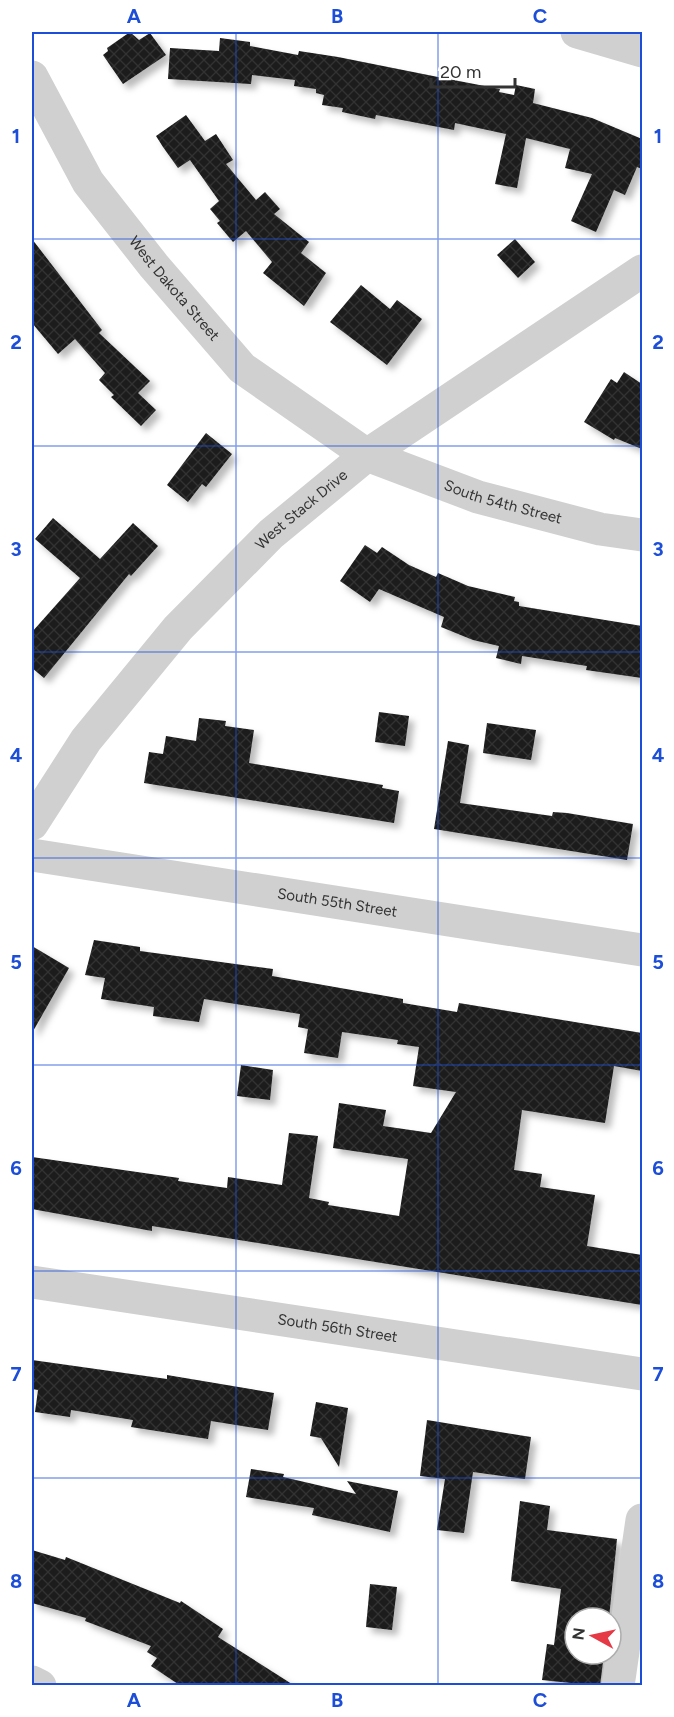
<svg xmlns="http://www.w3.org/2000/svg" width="674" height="1717" font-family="Figtree,sans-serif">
<defs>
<pattern id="building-cross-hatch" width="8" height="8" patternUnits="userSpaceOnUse" patternTransform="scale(1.5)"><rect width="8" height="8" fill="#1a1a1a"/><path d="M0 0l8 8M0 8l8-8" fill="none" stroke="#333"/></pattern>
<filter id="shadow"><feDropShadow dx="5.5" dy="5.5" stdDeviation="3" flood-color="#0004"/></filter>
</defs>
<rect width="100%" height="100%" fill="#fff"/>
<!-- building -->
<g fill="url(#building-cross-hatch)" filter="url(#shadow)">
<path d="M130 32 139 40 150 33 166 55 123 84 103 55 108 51 107 48Z"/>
<path d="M220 38 250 42V46L298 55 299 51 338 57 438 77 500 89 499 92 514 95 516 85 535 89 533 103 592 118 642 139V169L637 167 625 195 614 190 596 232 571 221 592 174 565 168 570 149 526 138 517 188 495 184 506 134 455 123 454 130 376 115 375 119 342 112 343 108 322 105 324 95 316 93V89L294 86 295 80 252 75 251 84 168 79 170 48 219 51Z"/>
<path d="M186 115 205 141 216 134 233 160 226 164 256 200 265 192 280 209 274 214 309 242 301 253 326 273 304 306 263 273 272 262 246 231 233 242 217 223 220 221 210 209 219 201 190 160 178 168 163 147 156 136Z"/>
<path d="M32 239 102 330 99 333 150 381 138 393 156 410 141 426 111 397 114 395 99 380 105 373 75 339 58 354 32 323Z"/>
<path d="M515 239 535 262 518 278 497 255Z"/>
<path d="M361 285 390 309 397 300 422 319 387 365 330 322Z"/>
<path d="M624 372 642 384V449L615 438 614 440 584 422 611 379 617 383Z"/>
<path d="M206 433 232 454 206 487 202 484 188 502 167 485Z"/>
<path d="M53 518 100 559 133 523 158 546 131 576 129 574 44 678 32 668V632L80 578 35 539Z"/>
<path d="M365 545 377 553 382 547 409 565 436 577 438 573 468 586 515 597 514 601 519 602V606L642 626V678L586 670 587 666 522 656 521 664 496 658 499 646 473 640 441 627 444 617 379 589 370 602 340 581Z"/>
<path d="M379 712 409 716 405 746 375 742Z"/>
<path d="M199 718 226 721 225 726 254 730 249 763 383 785 382 788 399 791 394 823 144 783 149 752 163 754 166 736 196 741Z"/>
<path d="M487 723 536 730 531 760 483 753Z"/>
<path d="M448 741 469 745 460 803 552 816 553 812 567 813 633 824 627 860 434 829Z"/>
<path d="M94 940 140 947V951L273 969 272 976 403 999V1003L457 1012 459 1003 642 1033V1071L614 1066 605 1123 522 1110 514 1170 542 1174 540 1187 595 1195 587 1246 642 1255V1305L152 1226V1231L32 1209V1157L179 1178 178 1181 227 1188 228 1177 282 1185 289 1133 318 1136 309 1198 329 1202 328 1205 399 1216 408 1159 333 1148 339 1103 386 1110 383 1126 431 1133 456 1092 413 1086 419 1047 397 1044 398 1040 342 1032 338 1058 304 1053 308 1029 298 1027 300 1014 204 999 199 1022 153 1016 154 1007 101 999 105 978 85 975Z"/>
<path d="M32 946 69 968 32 1033Z"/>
<path d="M241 1065 273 1070 270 1100 237 1096Z"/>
<path d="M32 1360 167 1379V1375L274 1393 268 1430 211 1421 208 1439 131 1427 133 1420 71 1410 70 1417 35 1412 38 1390 32 1389Z"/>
<path d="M316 1402 348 1408 339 1467 321 1438 310 1436Z"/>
<path d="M427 1420 531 1437 525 1479 473 1472 464 1533 437 1530 445 1479 420 1476Z"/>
<path d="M251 1469 284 1474 283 1477 356 1494 347 1481 398 1491 390 1532 312 1515 314 1508 246 1497Z"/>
<path d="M520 1501 550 1506 547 1530 617 1539 609 1618H575V1654H604L600 1686 542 1680 547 1644 554 1645 561 1589 511 1581Z"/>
<path d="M32 1550 65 1560 66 1557 180 1603 181 1601 223 1629 218 1637 295 1686H181L151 1666 157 1658 147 1652 151 1646 85 1621 86 1618 32 1603Z"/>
<path d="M370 1584 397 1587 392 1630 366 1627Z"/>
</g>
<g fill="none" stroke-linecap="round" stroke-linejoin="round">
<!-- minor -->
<g stroke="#d0d0d0" stroke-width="33">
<path d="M577 32 642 51"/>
<path id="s1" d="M32 77 88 182 154 266 242 368 367 455 478 497 600 529 642 535"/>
<path id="s2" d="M32 824 86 740 178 628 271 534 367 455 642 271"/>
<path id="s3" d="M32 855 642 950"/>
<path id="s4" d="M32 1282 642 1374"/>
<path d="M32 1682 40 1686"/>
<path d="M618 1686 642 1520"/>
</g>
</g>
<!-- grid -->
<path fill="none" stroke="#1d4ed8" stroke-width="1.5" stroke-opacity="0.55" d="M236 32V1686M438 32V1686M32 239H642M32 446H642M32 652H642M32 858H642M32 1065H642M32 1271H642M32 1478H642"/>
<g text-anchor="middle" stroke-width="6" stroke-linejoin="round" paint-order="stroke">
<!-- street labels -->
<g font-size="15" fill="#333" stroke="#fff">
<text dy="5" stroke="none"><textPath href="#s1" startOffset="256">West Dakota Street</textPath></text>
<text dy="5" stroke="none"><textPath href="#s1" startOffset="657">South 54th Street</textPath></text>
<text dy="5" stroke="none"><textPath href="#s2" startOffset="416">West Stack Drive</textPath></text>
<text dy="5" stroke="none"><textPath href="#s3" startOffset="309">South 55th Street</textPath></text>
<text dy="5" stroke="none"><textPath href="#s4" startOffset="309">South 56th Street</textPath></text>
</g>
</g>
<!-- border -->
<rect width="674" height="1717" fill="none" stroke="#ffffff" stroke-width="66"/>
<!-- north arrow -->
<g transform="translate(593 1636) rotate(278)"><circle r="28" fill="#ffffff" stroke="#adadad" stroke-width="1.5"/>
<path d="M0-4.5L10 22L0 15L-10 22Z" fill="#e63946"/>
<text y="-9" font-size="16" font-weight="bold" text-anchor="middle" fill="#333333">N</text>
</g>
<!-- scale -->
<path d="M431 78v9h84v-9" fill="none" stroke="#333333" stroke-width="3"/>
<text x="440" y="78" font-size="18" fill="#333333" stroke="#ffffff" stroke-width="4.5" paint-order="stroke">20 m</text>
<rect x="33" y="33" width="608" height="1651" fill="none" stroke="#1d4ed8" stroke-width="2"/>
<g font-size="20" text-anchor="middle" font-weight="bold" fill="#1d4ed8">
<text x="134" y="23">A</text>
<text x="337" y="23">B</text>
<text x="540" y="23">C</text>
<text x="16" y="143">1</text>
<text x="658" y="143">1</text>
<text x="16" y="349">2</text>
<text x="658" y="349">2</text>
<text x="16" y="556">3</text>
<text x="658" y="556">3</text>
<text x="16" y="762">4</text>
<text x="658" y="762">4</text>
<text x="16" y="969">5</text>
<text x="658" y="969">5</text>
<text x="16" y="1175">6</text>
<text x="658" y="1175">6</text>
<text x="16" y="1381">7</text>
<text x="658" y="1381">7</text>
<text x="16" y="1588">8</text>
<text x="658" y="1588">8</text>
<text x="134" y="1707">A</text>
<text x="337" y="1707">B</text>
<text x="540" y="1707">C</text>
</g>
</svg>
